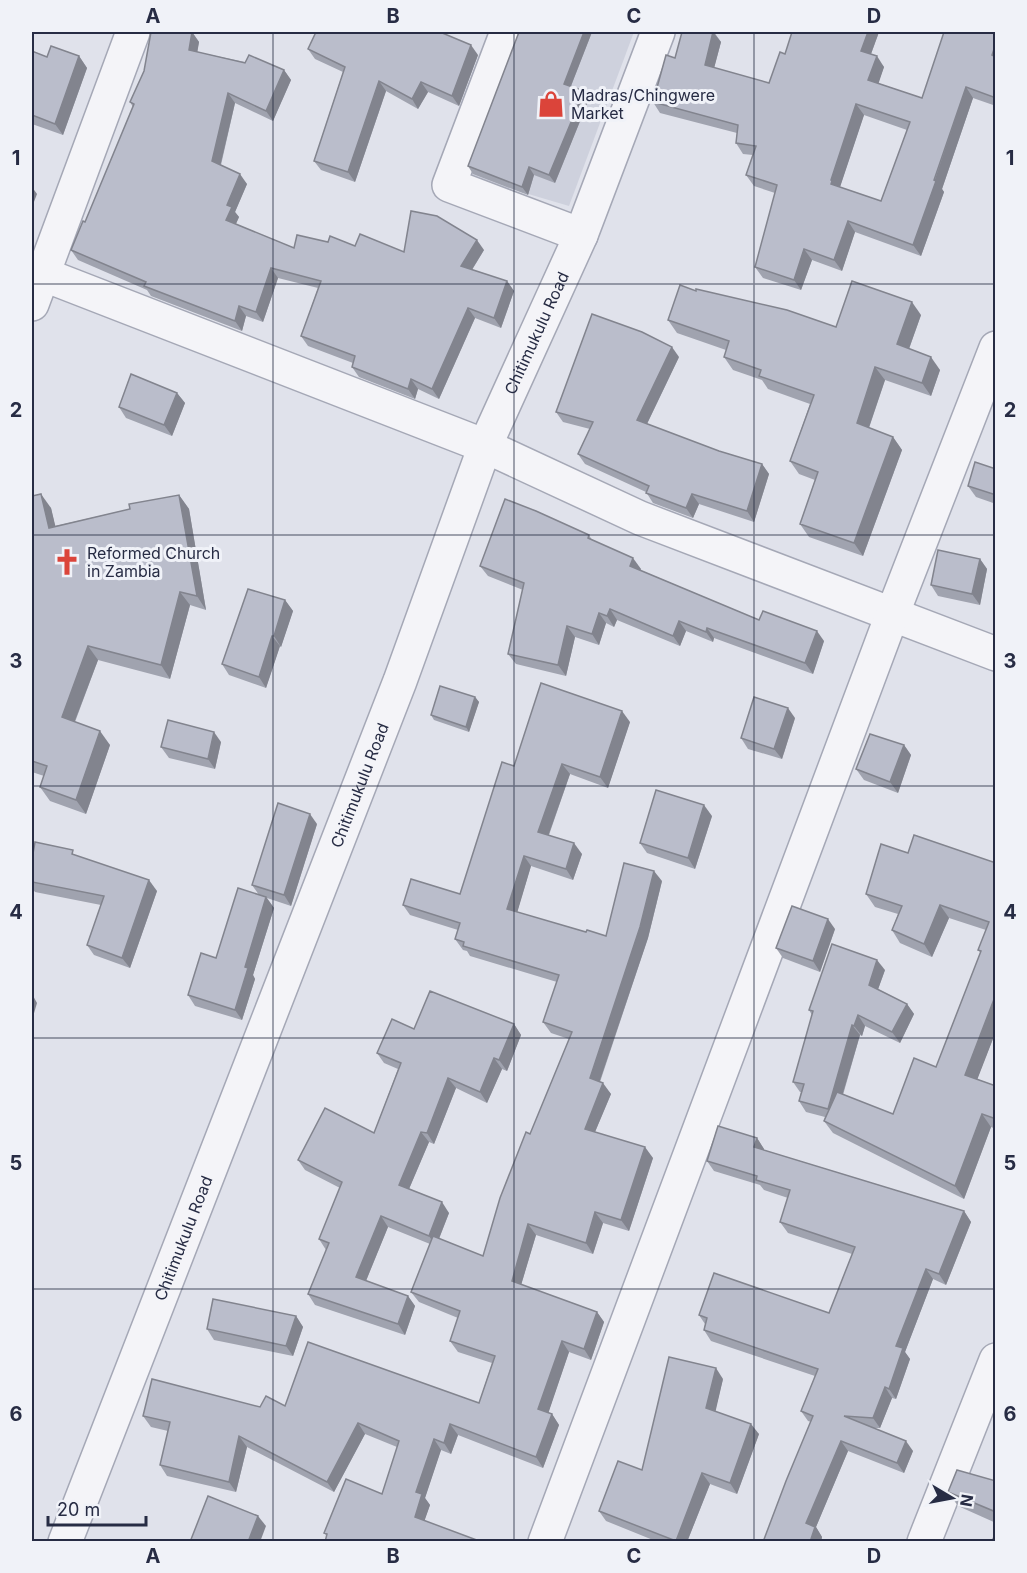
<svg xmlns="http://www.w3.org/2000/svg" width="1027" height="1573" font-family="Inter,sans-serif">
<rect width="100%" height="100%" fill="#e0e2eb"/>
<!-- built -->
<path fill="#ced1dd" d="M521 32H634L569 206 467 176Z"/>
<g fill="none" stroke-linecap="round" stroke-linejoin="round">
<defs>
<g id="minor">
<path d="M507 32 449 185 581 235"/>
<path d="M32 270 485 446 640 518 996 654"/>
<path d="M32 304 133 32"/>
<path d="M545 1542 892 615 996 348"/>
<path d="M924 1542 996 1360"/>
</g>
<g id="tertiary">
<path id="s1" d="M65 1542 400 681 485 446 581 235 658 32"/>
</g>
</defs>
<!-- minor casing -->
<use href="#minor" stroke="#a5a8b6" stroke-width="36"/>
<!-- tertiary casing -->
<use href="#tertiary" stroke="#a5a8b6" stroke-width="36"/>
<!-- minor -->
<use href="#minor" stroke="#f4f4f8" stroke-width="33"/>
<!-- tertiary -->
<use href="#tertiary" stroke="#f4f4f8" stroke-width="33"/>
</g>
<!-- wall -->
<g fill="#a0a3af" fill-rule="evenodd">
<path d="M192 32 199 42 197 52 284 70 291 80 273 121 235 103 221 165 247 184 235 212 239 217 236 224 294 248 328 242 355 246 404 252 484 250 472 270 507 281 514 291 501 328 475 318 439 399 418 389 415 399 359 377 352 367 353 363 308 346 301 336 318 288 278 278 263 322 246 316 242 331 151 296 147 290 78 260 71 250 85 222 133 107 130 102Z"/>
<path d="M519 32H592L571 86 584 91 589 99 555 183 534 175 528 195 473 174 468 166Z"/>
<path d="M682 32H714L721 42 714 68 769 83 785 54 792 32H879L871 54 884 67 878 83 922 98 996 32V106L973 98 942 189 944 192 921 256 855 232 842 271 812 260 801 290 763 278 755 267 775 193 754 186 746 175 753 155 743 154 736 143 737 133 660 113 653 102 675 58ZM864 115 907 130 881 201 840 187Z"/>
<path d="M308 49 478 55 459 106 428 92 418 109 386 91 355 182 321 170 314 161 343 72 315 59Z"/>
<path d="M32 51 47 57 79 56 87 68 63 135 32 124Z"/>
<path d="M696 291 836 327 921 315 909 349 940 370 931 396 885 380 869 428 893 437 902 450 863 556 809 537 800 524 815 480 799 474 790 461 810 404 768 389 762 380 733 370 724 357 726 350 677 333 668 320Z"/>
<path d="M679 357 647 424 719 451 762 464 769 474 754 522 699 504 693 518 653 503 646 492 585 464 578 454 590 429 563 422 556 412Z"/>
<path d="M177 393 185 403 172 436 126 418 119 407Z"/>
<path d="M996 469V504L976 497 968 486Z"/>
<path d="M179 495 189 509 206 610 190 605 170 679 98 660 75 722 110 745 86 814 50 801 40 787 44 776 32 772V496L51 508 55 526 130 509Z"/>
<path d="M589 535 592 540 641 569 640 570 759 620 824 641 813 674 714 638 713 642 686 631 680 646 617 620 614 627 606 623 599 645 575 637 566 676 516 664 508 654 523 590 488 576 480 566Z"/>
<path d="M980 559 987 569 980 605 938 596 931 585Z"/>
<path d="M285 600 293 611 281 647 280 646 266 688 229 675 222 664Z"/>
<path d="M475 697 479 702 469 732 434 720 431 715Z"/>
<path d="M795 718 782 759 748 749 741 738Z"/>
<path d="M630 722 608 788 570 774 549 835 582 854 573 880 531 866 517 912 586 932 606 936 662 881 648 938 600 1082 611 1094 595 1132 653 1158 629 1231 603 1223 593 1254 536 1235 521 1285 597 1312 604 1322 591 1360 569 1352 548 1413 552 1414 559 1425 543 1468 458 1435 451 1454 441 1450 425 1498 430 1505 424 1521 327 1536 324 1533 382 1494 397 1447 365 1434 334 1492 247 1447 236 1492 167 1476 160 1465 168 1431 151 1427 143 1416 285 1406 479 1403 492 1363 458 1352 450 1341 458 1318 419 1302 411 1292 430 1244 388 1227 366 1281 408 1296 415 1306 405 1335 315 1305 308 1294 326 1250 319 1239 340 1188 305 1170 298 1160 374 1133 398 1069 384 1063 377 1053 414 1029 514 1024 521 1035 507 1071 502 1069 487 1103 456 1088 434 1144 429 1142 409 1189 449 1213 439 1239 483 1256 530 1134 569 1039 551 1033 543 1022 557 982 470 956 467 951 463 950 455 939 458 930 410 915 403 905 460 894 514 766Z"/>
<path d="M221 742 215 769 169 758 161 747Z"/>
<path d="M904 745 911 755 898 793 864 780 856 769Z"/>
<path d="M712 816 695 869 647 853 640 843Z"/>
<path d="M317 824 291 906 267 898 274 908 253 975 255 979 242 1020 195 1006 188 995 216 958 259 895 252 885Z"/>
<path d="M908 853 996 863V1031L977 1079 996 1086V1129L991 1127 964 1199 833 1133 824 1121 825 1117 806 1112 799 1101 801 1092H800L793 1082 812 1015 809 1010 885 970 878 989 907 1004 914 1014 900 1043 865 1026 862 1036 860 1035 843 1095 893 1114 936 1067 981 953 978 950 986 930 949 918 932 957 900 943 892 930 898 914 875 907 866 894Z"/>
<path d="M77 856 157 891 130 968 94 955 87 945 101 905 35 892 32 888V859Z"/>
<path d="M835 929 820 972 783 958 776 948Z"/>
<path d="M757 1138 764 1149V1150L964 1211 971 1222 946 1285 933 1279 905 1352 910 1359 896 1399 892 1398 880 1428H873L913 1451 904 1473 848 1451 816 1527 822 1537 821 1542H763L811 1422 808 1421 801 1411 815 1376 711 1341 704 1330 705 1324 699 1315 829 1313 852 1254 788 1233 780 1222 788 1198 764 1190 760 1185 714 1171 707 1161Z"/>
<path d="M296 1316 303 1327 293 1356 214 1340 207 1329Z"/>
<path d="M723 1379 715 1411 759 1434 737 1494 710 1484 687 1542H658L606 1521 599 1511 642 1470Z"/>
<path d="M996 1481V1523L958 1506 948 1492Z"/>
</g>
<!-- shaded-wall -->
<g fill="#82848e">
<path d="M192 32 199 42 196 60 189 50Z"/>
<path d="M584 32H592L569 91 564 84Z"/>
<path d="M713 32 721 42 712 76 705 65Z"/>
<path d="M868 32H879L868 62 861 51Z"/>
<path d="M996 43V61L992 55Z"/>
<path d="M471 45 478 55 459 106 452 96Z"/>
<path d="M79 56 87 68 63 135 55 124Z"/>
<path d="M877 56 884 67 876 91 868 80Z"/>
<path d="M284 70 291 80 273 121 266 111Z"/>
<path d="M379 81 386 91 355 182 348 172Z"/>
<path d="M421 82 428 92 418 109 412 99Z"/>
<path d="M966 87 973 98 942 189 944 192 921 256 913 245Z"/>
<path d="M584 91 589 99 555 183 549 175Z"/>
<path d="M228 93 235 103 219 171 212 161Z"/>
<path d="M856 104 864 115 839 190 831 184V180Z"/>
<path d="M529 167 534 175 528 195 522 187Z"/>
<path d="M240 174 247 184 235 212 239 217 233 230 226 220 227 205Z"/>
<path d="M32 187 37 194 32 207Z"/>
<path d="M848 221 855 232 842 271 834 260Z"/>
<path d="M477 240 484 250 468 276 461 266Z"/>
<path d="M804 249 812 260 801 290 794 280Z"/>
<path d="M271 268 278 278 263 322 256 312Z"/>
<path d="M507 281 514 291 501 328 494 318Z"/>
<path d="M912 302 921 315 906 357 897 344Z"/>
<path d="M239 306 246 316 242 331 235 321Z"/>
<path d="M468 308 475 318 439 399 432 389Z"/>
<path d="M672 347 679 357 644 430 637 420Z"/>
<path d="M931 357 940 370 931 396 922 383Z"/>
<path d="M875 367 885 380 866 436 857 423Z"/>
<path d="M411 379 418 389 415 399 408 389Z"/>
<path d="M177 393 185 403 172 436 164 425Z"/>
<path d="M893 437 902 450 863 556 854 543Z"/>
<path d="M762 464 769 474 754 522 747 511Z"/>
<path d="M41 494 51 508 59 541 49 528Z"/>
<path d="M692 494 699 504 693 518 686 508Z"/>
<path d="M179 495 189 509 206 610 197 596Z"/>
<path d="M633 558 641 569 637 576 630 566Z"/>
<path d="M980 559 987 569 980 605 972 594Z"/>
<path d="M180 592 190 605 170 679 161 665Z"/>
<path d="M285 600 293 611 281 647 274 636Z"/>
<path d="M610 609 617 620 614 627 607 616Z"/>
<path d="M599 613 606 623 599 645 592 634Z"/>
<path d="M679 621 686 631 680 646 673 636Z"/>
<path d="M567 626 575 637 566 676 558 665Z"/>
<path d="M707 628 714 638 713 642 706 632Z"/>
<path d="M817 631 824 641 813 674 805 663Z"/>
<path d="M272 636 280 646 266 688 259 677Z"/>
<path d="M88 646 98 660 71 731 62 717Z"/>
<path d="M475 697 479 702 469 732 466 727Z"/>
<path d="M788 708 795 718 782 759 774 749Z"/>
<path d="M622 711 630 722 608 788 600 777Z"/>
<path d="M100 731 110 745 86 814 76 800Z"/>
<path d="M214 732 221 742 215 769 208 759Z"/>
<path d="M904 745 911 755 898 793 890 782Z"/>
<path d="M562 764 570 774 546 842 538 832Z"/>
<path d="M704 805 712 816 695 869 688 858Z"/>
<path d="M310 814 317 824 291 906 284 895Z"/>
<path d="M574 843 582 854 573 880 566 869Z"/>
<path d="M524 856 531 866 515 920 507 909Z"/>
<path d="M654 871 662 881 648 938 597 1089 590 1078Z"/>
<path d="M149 880 157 891 130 968 122 958Z"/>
<path d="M266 897 274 908 253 975 255 979 242 1020 235 1010 245 967Z"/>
<path d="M940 905 949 918 932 957 924 944Z"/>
<path d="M828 919 835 929 820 972 813 961Z"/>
<path d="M877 960 885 970 876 995 869 985Z"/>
<path d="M32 994 37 1003 32 1020Z"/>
<path d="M996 994V1031L974 1088 965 1075Z"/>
<path d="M907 1004 914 1014 900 1043 892 1032Z"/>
<path d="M858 1015 865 1026 862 1036 854 1026Z"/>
<path d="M514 1024 521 1035 507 1071 499 1060Z"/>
<path d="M852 1025 860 1035 835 1120 828 1109Z"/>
<path d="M494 1058 502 1069 487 1103 480 1092Z"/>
<path d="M448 1078 456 1088 434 1144 427 1133Z"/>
<path d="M603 1083 611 1094 592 1139 585 1129Z"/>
<path d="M982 1114 991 1127 964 1199 955 1186Z"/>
<path d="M421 1132 429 1142 406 1196 399 1185Z"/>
<path d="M757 1138 764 1149 761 1158 754 1147Z"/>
<path d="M645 1147 653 1158 629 1231 621 1220Z"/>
<path d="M442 1202 449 1213 436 1246 429 1236Z"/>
<path d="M964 1211 971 1222 946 1285 939 1274Z"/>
<path d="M595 1212 603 1223 593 1254 586 1243Z"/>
<path d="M381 1216 388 1227 363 1288 356 1277Z"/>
<path d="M528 1224 536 1235 519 1292 512 1281Z"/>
<path d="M926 1269 933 1279 905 1352 910 1359 896 1399 889 1389 896 1346Z"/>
<path d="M408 1296 415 1306 405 1335 398 1324Z"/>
<path d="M597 1312 604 1322 591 1360 584 1349Z"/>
<path d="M296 1316 303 1327 293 1356 286 1346Z"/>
<path d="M562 1341 569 1352 546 1420 538 1409Z"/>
<path d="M716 1368 723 1379 714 1418 706 1408Z"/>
<path d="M885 1387 892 1398 880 1428 873 1418Z"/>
<path d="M552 1414 559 1425 543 1468 536 1457Z"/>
<path d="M358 1423 365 1434 334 1492 327 1482Z"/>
<path d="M450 1424 458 1435 451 1454 444 1443Z"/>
<path d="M751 1424 759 1434 737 1494 730 1483Z"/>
<path d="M239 1436 247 1447 236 1492 229 1482Z"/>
<path d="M434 1439 441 1450 425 1498 430 1505 422 1528 415 1517 416 1492Z"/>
<path d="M841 1441 848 1451 816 1527 822 1537 821 1542H810L806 1523Z"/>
<path d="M906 1441 913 1451 904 1473 897 1463Z"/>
<path d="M702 1473 710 1484 687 1542H677L676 1541Z"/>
<path d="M258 1516 266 1526 260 1542H248Z"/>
</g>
<!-- building -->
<g fill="#babdcb" stroke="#82848e" stroke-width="1.5" fill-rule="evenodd">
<path d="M151 32H192L189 50 245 63 249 55 284 70 266 111 228 93 212 161 240 174 227 205 232 207 226 220 294 248 297 235 328 242 330 236 355 246 360 234 404 252 411 211 437 216 477 240 461 266 507 281 494 318 468 308 432 389 411 379 408 389 352 367 355 356 301 336 321 281 271 268 256 312 239 306 235 321 144 286 146 282 71 250 83 221 85 222 134 104 130 102 144 71Z"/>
<path d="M316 32H440L471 45 452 96 421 82 412 99 379 81 348 172 314 161 345 67 308 49Z"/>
<path d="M519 32H584L564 84 584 91 549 175 529 167 522 187 468 166Z"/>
<path d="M682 32H713L705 65 769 83 780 52 785 54 792 32H868L861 51 877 56 868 80 922 98 944 32H996V43L992 55 996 57V98L966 87 934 180 936 181 913 245 848 221 834 260 804 249 794 280 755 267 777 185 746 175 756 146 736 143 738 125 653 102 666 55 675 58ZM856 104 910 122 881 201 831 184 832 181 831 180Z"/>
<path d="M51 46 79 56 55 124 32 115V51L47 57Z"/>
<path d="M852 281 912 302 897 344 931 357 922 383 875 367 857 423 893 437 854 543 800 524 818 472 790 461 814 395 759 376 761 370 724 357 729 341 668 320 680 285 696 291V289L787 310 836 327Z"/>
<path d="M592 314 642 332 672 347 637 420 719 451 762 464 747 511 692 494 686 508 646 493 649 486 578 454 593 422 556 412Z"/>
<path d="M131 374 177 393 164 425 119 407Z"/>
<path d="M975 462 996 469V495L968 486Z"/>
<path d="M41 494 49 528 130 509 129 504 179 495 197 596 180 592 161 665 88 646 62 717 100 731 76 800 40 787 47 766 32 761V496Z"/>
<path d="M505 499 536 511 589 535 588 538 633 558 630 566 759 620 763 611 817 631 805 663 707 628 706 632 679 621 673 636 610 609 607 616 599 613 592 634 567 626 558 665 508 654 524 583 480 566Z"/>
<path d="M938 550 980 559 972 594 931 585Z"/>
<path d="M248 589 285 600 274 636H272L259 677 222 664Z"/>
<path d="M541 683 622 711 600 777 562 764 538 832 574 843 566 869 524 856 507 909 586 932 587 930 606 936 624 863 654 871 640 927 590 1078 603 1083 585 1129 645 1147 621 1220 595 1212 586 1243 528 1224 512 1281 597 1312 584 1349 562 1341 538 1409 552 1414 536 1457 450 1424 444 1443 434 1439 416 1492 422 1494 415 1517 482 1542H325L327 1534 324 1533 346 1479 382 1494 399 1441 358 1423 327 1482 239 1436 229 1482 160 1465 170 1422 143 1416 152 1379 260 1407 266 1396 285 1406 308 1342 479 1403 495 1356 450 1341 460 1311 411 1292 433 1236 483 1256 500 1198 526 1132 530 1134 572 1032 543 1022 559 975 463 946 464 942 455 939 460 923 403 905 411 879 460 894 502 762 514 766Z"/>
<path d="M440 686 475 697 466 727 431 715Z"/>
<path d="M754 697 788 708 774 749 741 738Z"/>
<path d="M168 720 214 732 208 759 161 747Z"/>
<path d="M870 734 904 745 890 782 856 769Z"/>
<path d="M656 790 704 805 688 858 640 843Z"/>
<path d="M278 803 310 814 284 895 252 885Z"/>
<path d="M914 835 996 863V994L965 1075 996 1086V1119L982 1114 955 1186 824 1121 837 1092 893 1114 914 1058 936 1067 981 951 978 950 989 922 940 905 924 944 892 930 902 906 866 894 881 844 908 853Z"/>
<path d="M35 842 73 850 72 854 149 880 122 958 87 945 104 896 32 882V859Z"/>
<path d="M238 888 266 897 245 967 248 968 235 1010 188 995 201 953 216 958Z"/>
<path d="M792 906 828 919 813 961 776 948Z"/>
<path d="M832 944 877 960 869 985 907 1004 892 1032 858 1015 854 1026 852 1025 828 1109 799 1101 804 1084 793 1082 813 1011 809 1010Z"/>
<path d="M430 991 514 1024 499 1060 494 1058 480 1092 448 1078 427 1133 421 1132 399 1185 442 1202 429 1236 381 1216 356 1277 408 1296 398 1324 308 1294 329 1243 319 1239 342 1182 298 1160 325 1108 374 1133 401 1063 377 1053 392 1019 414 1029Z"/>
<path d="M718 1126 757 1138 754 1147 964 1211 939 1274 926 1269 896 1346 903 1348 889 1389 885 1387 873 1418 844 1416 906 1441 897 1463 841 1441 806 1523 815 1527 810 1542H763L786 1481 813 1416 801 1411 818 1369 704 1330 707 1318 699 1315 714 1273 829 1313 855 1247 780 1222 790 1190 756 1180 757 1176 707 1161Z"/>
<path d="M213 1299 296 1316 286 1346 207 1329Z"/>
<path d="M669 1357 716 1368 706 1408 751 1424 730 1483 702 1473 676 1541 599 1511 618 1461 642 1470Z"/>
<path d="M957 1470 996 1481V1512L948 1492Z"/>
<path d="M208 1496 258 1516 248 1542H190Z"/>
<path d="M996 1532V1542H994L993 1539Z"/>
</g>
<!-- grid -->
<path fill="none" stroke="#272c44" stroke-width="1.5" stroke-opacity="0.55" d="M273 32V1542M514 32V1542M754 32V1542M32 284H996M32 535H996M32 786H996M32 1038H996M32 1289H996"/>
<!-- icons -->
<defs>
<symbol id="shop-bare" viewBox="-9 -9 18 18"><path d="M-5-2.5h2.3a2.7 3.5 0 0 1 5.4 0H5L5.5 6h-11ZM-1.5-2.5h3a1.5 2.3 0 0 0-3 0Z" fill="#db443a" stroke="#f0f2f8" stroke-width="2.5" paint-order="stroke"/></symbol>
<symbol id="church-bare" viewBox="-9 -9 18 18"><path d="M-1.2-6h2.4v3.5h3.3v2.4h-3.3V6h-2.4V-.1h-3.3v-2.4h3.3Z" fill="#db443a" stroke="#f0f2f8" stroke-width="2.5" paint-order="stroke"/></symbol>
</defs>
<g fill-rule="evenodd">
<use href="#shop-bare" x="532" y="85" width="38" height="38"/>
<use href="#church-bare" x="48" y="543" width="38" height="38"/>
</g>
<g text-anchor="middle" stroke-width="6" stroke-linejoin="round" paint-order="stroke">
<!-- poi labels -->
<g font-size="16" fill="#272c44" stroke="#f0f2f8" text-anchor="start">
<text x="571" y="101">Madras/Chingwere<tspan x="571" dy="18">Market</tspan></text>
<text x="87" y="559">Reformed Church<tspan x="87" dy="18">in Zambia</tspan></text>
</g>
<!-- street labels -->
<g font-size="16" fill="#272c44" stroke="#f0f2f8">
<text dy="6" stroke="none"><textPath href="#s1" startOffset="1298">Chitimukulu Road</textPath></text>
<text dy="6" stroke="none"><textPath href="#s1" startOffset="812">Chitimukulu Road</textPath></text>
<text dy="6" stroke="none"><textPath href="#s1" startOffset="326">Chitimukulu Road</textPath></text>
</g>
</g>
<!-- border -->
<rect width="1027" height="1573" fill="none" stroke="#f0f2f8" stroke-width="66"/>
<!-- north arrow -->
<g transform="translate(952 1498) rotate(100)" stroke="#f0f2f8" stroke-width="4.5" paint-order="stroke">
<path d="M0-4.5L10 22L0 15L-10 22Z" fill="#272c44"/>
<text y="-9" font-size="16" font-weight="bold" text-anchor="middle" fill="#272c44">N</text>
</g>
<!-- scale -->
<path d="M48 1516v9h98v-9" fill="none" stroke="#272c44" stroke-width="3"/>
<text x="57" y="1516" font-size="18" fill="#272c44" stroke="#f0f2f8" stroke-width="4.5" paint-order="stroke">20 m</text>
<rect x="33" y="33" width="961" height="1507" fill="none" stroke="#272c44" stroke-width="2"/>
<g font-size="20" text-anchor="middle" font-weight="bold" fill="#272c44">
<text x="153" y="23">A</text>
<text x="393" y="23">B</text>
<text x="634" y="23">C</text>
<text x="874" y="23">D</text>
<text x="16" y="165">1</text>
<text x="1010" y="165">1</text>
<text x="16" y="417">2</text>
<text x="1010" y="417">2</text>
<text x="16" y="668">3</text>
<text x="1010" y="668">3</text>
<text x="16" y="919">4</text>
<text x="1010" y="919">4</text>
<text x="16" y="1170">5</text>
<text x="1010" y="1170">5</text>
<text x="16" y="1421">6</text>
<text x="1010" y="1421">6</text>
<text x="153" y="1563">A</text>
<text x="393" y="1563">B</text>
<text x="634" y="1563">C</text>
<text x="874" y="1563">D</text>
</g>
</svg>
